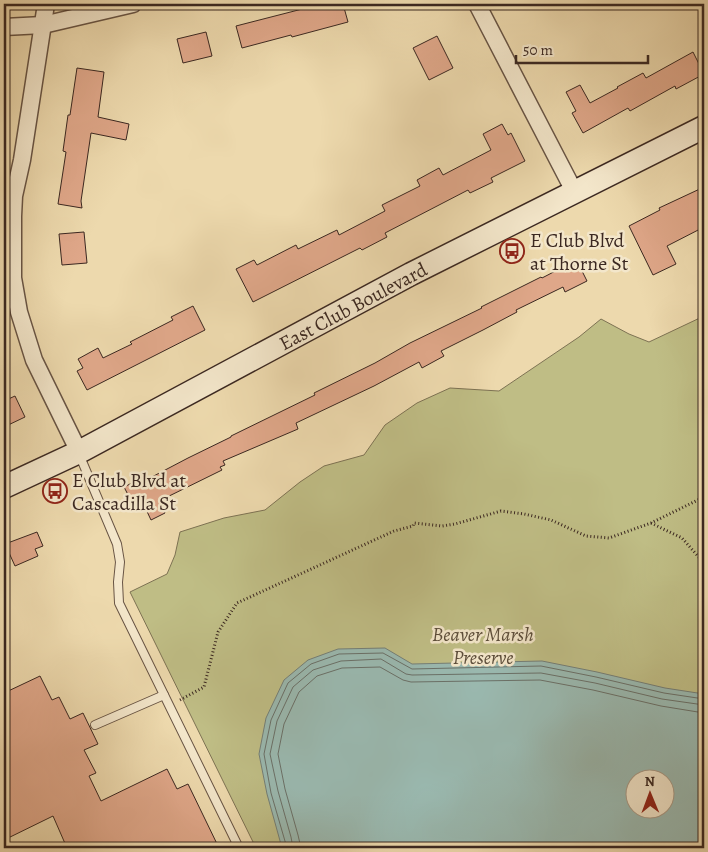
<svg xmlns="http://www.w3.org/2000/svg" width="708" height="852" font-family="Alegreya,serif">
<rect width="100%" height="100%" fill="#edd9ad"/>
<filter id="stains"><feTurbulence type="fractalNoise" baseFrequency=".004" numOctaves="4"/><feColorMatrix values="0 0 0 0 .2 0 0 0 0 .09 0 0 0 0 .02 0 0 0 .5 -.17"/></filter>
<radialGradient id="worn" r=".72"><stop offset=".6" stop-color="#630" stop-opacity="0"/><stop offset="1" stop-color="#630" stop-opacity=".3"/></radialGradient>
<!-- green -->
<path fill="#bfbd85" stroke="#7d7253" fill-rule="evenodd" d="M704 316V848H256L130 592 167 574 175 555 180 532 224 518 265 510 300 482 324 466 364 455 385 425 417 403 450 388 499 391 579 337 601 319 629 334 649 342ZM636 780H666V810H636Z"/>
<!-- water -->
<path fill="#9ab9b0" stroke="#747f77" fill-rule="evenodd" d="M385 648 412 664 542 661 597 672 665 688 704 694V848H282L267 794 259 754 266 718 284 680 308 660 338 649ZM636 780H666V810H636Z"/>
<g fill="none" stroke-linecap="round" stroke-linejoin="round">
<!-- shore -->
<g stroke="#6a7068" stroke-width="1">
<path d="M287 848 271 793 264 754 271 720 288 683 311 664 339 654 383 653 412 669 541 666 596 677 664 693 704 699"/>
<path d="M293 848 291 837 278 791 270 754 277 721 293 687 313 670 341 661 381 659 406 674 412 675 541 673 595 683 662 699 704 705"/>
<path d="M301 848 298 835 285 789 278 754 284 724 299 692 317 676 342 668 380 667 403 680 411 682 540 680 593 690 661 706 704 713"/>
</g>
</g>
<!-- building -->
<g fill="#dfa789" stroke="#3b2821">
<path d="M328 4H343L348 22 292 37 291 35 242 48 236 26 310 7V9Z"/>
<path d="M206 32 212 56 183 63 177 39Z"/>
<path d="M437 36 453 68 429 80 413 48Z"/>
<path d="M693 52 704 74 676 89 675 86 630 111 628 108 583 133 572 113 576 111 566 92 580 85 590 103 618 88 617 87 643 73 646 78Z"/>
<path d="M77 68 104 72 98 117 129 124 126 140 91 133 81 201 82 208 58 204 66 152 63 151 68 115H70Z"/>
<path d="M502 124 508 135 511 133 525 161 491 178 493 182 470 193 468 190 385 233 387 237 362 250 360 248 253 302 236 269 254 260 257 265 296 245 298 249 337 230 339 235 385 211 382 205 420 186 417 180 439 168 443 175 491 150 483 134Z"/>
<path d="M704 187V227L667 246 676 264 653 275 629 226 660 210 659 208Z"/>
<path d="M84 232 87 263 62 265 59 234Z"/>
<path d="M578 263 587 281 565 292 563 287 516 310 517 312 483 330 441 351 444 356 422 368 419 362 374 386 296 423 298 429 223 461 225 465 220 467 222 470 159 501 165 513 151 520 144 505 136 510 124 487 146 476 148 479 188 458 231 437V436L315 395 314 393 375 363 410 343 482 308 481 307 541 277 542 278 569 264 571 267Z"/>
<path d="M193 306 205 330 87 390 77 371 83 368 78 359 98 348 103 358 132 344 130 342 173 320 171 317Z"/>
<path d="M15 396 25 417 4 427V401Z"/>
<path d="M37 532 43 546 35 549 38 556 15 566 5 544Z"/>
<path d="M40 676 52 700 59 697 70 719 83 713 98 744 84 750 96 773 89 776 101 801 167 769 177 789 188 784 219 848H67L53 816 4 840V693Z"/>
</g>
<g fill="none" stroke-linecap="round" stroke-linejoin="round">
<defs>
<g id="lane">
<path d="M79 454 117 544 120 562 118 582 119 603 239 848"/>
<path d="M95 725 164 695"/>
</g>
<g id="street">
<path d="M46 4 22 160 14 196 13 216V278L19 312 34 360 79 452"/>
<path d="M477 4 575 193"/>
<path d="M4 27 43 25 133 4"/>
</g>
<path id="secondary" d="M4 487 79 452 411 274 704 127"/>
</defs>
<!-- lane casing -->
<use href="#lane" stroke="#685444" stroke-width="10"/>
<!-- street casing -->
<use href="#street" stroke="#685444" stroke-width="19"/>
<!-- secondary casing -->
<use href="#secondary" stroke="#3b2821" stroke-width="25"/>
<!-- path -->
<g stroke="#3b2821" stroke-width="3" stroke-dasharray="1 2.5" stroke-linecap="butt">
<path d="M651 523 682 538 704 563"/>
<path d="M180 700 204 687 218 632 237 603 394 531 413 526 414 523 442 526 455 524 501 511 524 514 551 520 586 536 609 538 651 523 704 497"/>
</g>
<!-- lane -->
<use href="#lane" stroke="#f3e6ca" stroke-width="8"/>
<!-- street -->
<use href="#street" stroke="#f3e6ca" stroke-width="16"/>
<!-- secondary -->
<use href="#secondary" stroke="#f3e6ca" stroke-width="22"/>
</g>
<!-- icons -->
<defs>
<symbol id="bus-ring" viewBox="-11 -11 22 22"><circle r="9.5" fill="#f3e6ca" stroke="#8f2418" stroke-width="1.5"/><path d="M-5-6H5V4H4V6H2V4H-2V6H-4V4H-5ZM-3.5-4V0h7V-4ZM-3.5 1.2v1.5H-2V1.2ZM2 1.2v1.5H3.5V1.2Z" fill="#8f2418"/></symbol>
</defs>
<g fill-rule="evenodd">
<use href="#bus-ring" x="498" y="237" width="28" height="28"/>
<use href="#bus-ring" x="41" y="477" width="28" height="28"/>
</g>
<g text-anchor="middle" stroke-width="5" stroke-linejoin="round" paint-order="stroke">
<!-- poi labels -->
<g font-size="20" fill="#3b2821" stroke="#f3e6ca" text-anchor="start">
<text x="530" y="247">E Club Blvd<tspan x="530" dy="23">at Thorne St</tspan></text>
<text x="72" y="487">E Club Blvd at<tspan x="72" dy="23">Cascadilla St</tspan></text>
</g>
<!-- street labels -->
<g font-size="20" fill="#3b2821" stroke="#f3e6ca">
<text transform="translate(353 306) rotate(-28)" y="7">East Club Boulevard</text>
</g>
<!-- park labels -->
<g font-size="20" font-style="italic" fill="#5c4d3a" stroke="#f3e6ca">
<text x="483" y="641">Beaver Marsh<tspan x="483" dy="23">Preserve</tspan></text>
</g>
</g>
<!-- margin -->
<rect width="708" height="852" fill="none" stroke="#edd9ad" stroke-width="20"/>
<rect x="5" y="5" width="698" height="842" fill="none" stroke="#3b2821" stroke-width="2.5"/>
<rect x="10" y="10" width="688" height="832" fill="none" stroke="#3b2821"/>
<!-- north arrow -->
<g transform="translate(650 794) rotate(359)"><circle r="24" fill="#f3e6ca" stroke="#a99a86"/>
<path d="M0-4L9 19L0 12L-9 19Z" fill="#8f2418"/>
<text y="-8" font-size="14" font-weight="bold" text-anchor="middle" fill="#3b2821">N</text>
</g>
<!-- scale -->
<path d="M516 55v8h132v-8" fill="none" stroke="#3b2821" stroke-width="2.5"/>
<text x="523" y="55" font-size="15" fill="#3b2821" stroke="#f3e6ca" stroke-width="4" paint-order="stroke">50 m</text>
<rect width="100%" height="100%" filter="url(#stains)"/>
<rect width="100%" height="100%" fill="url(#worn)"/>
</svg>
